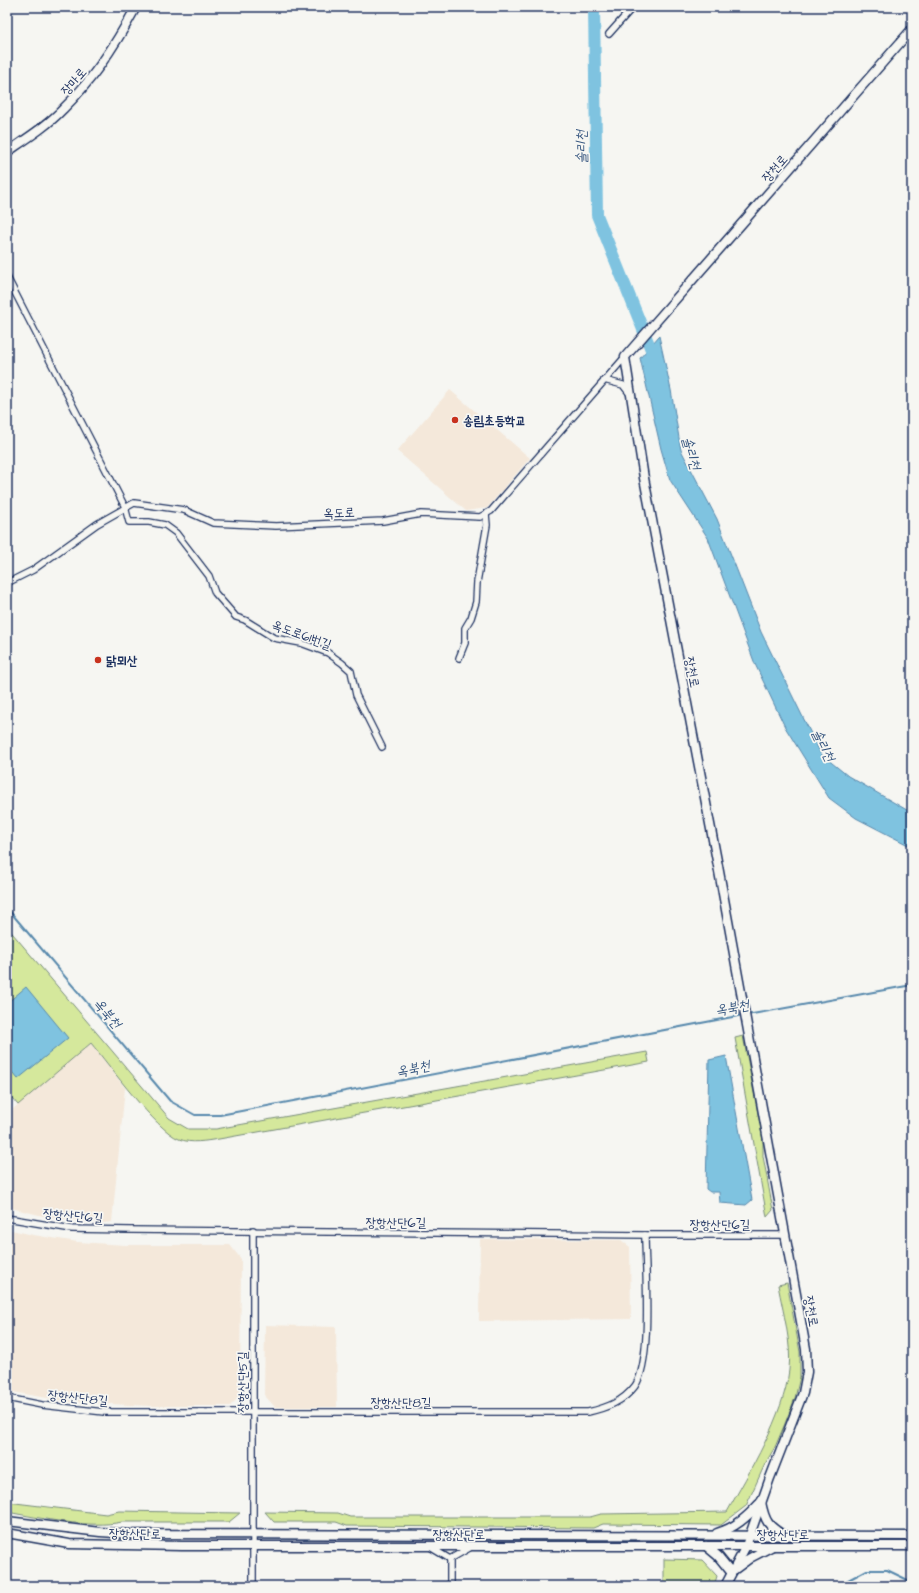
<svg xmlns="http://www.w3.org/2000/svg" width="919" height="1593" font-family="'Architects Daughter','Poor Story',sans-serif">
<rect width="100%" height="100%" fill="#f6f6f2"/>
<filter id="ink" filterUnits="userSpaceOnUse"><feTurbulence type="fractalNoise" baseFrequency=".025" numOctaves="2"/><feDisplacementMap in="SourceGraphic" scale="8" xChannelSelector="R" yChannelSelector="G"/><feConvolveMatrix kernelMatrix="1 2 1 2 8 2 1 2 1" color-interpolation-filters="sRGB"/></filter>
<g filter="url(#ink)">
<!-- built -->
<g fill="#f4e8da">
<path d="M450 390 530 458 487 508 466 511 397 451Z"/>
<path d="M91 1043 125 1088 112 1222 102 1223 51 1218 7 1207V1114Z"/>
<path d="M7 1229 33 1235 78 1242 126 1245H230L241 1259 240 1396 230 1406H151L70 1402 7 1391Z"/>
<path d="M480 1239 621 1240 630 1247 631 1319 479 1321Z"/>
<path d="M265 1325 336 1327 337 1407H275L264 1395Z"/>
</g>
<!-- green -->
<g fill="#d5e89c" stroke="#788c7d">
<path d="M7 927 169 1118 188 1129H216L647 1052 649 1062 219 1139C206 1141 191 1144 179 1139 156 1130 109 1065 91 1043L18 1105 7 1092Z"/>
<path d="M743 1036 763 1140V1156L773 1210 767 1217 735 1038Z"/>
<path d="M787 1283 800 1352V1377L795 1398 784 1426 775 1447 765 1464 746 1506 721 1525 603 1524 593 1528 347 1526 336 1522H274L265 1512 338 1513 350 1517H590L601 1514 727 1512C749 1473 784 1415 789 1370 792 1343 783 1312 778 1285Z"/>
<path d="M7 1502 106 1514 119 1511 240 1513 229 1522H122C90 1529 40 1518 7 1512Z"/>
<path d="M664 1559 702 1560 717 1576 714 1586H664Z"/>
</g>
<!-- water -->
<g fill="#7fc3e0" stroke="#5788ac">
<path d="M659 336 671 390 681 450 717 519 761 632 821 754 848 776 912 813V847L856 818 829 798 785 727 755 664 708 538 670 480 661 449 640 358Z"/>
<path d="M26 987 68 1038 18 1079 7 1066V1003Z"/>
<path d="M726 1056 752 1200 746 1205 720 1203 719 1192H710L706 1189 709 1060Z"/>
</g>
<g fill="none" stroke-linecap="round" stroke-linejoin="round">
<!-- stream -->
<g stroke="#5788ac" stroke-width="2">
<path d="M7 908 170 1101 195 1115H220L743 1015"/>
<path d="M747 1015 912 985"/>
<path d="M837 1586 867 1570H887L912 1582"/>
</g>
<!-- river -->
<path stroke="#7fc3e0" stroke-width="12" d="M594 7 597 215 652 352 654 363"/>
<defs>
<g id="street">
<path d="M609 34 633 7"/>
<path d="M7 277 125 507 129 522H149L165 525 176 533 209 576 215 593 236 617 245 620 274 638 301 643 328 653 342 663 351 671 356 695 382 747"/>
<path d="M604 380 623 385 630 394"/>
<path d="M7 583 33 570 97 524 134 503 184 510 213 523 276 526 383 521 421 514 480 517 491 511 625 357"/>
<path d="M459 658 465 643V628L471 618 476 602 477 582 487 525 486 514"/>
<path d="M7 1218 72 1229 130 1230 645 1235H786"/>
<path d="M253 1230V1586"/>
<path d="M7 1398 42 1405 104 1412H588C606 1408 623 1402 635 1386 653 1360 645 1269 645 1235"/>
<path d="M430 1547 450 1559"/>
<path d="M450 1559 471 1547"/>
<path d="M450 1586V1559"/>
</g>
<g id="secondary">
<path d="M7 152C26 139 47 126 63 109 93 80 116 44 136 7"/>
<path d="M761 1502C765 1522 768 1526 785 1536"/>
<path d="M7 1521 100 1532 131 1534 912 1536"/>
<path d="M7 1533 69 1544 182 1546H912"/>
<path d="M717 1533C735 1528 747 1517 759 1504"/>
<path d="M706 1546 718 1556 731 1572 750 1558 771 1547"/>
<path d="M725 1586 746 1546 770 1478 803 1393 807 1372 806 1349 718 866 644 478 625 357 912 29"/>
</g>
</defs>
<!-- street casing -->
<use href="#street" stroke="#1b2f5e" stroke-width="8"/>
<!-- secondary casing -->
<use href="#secondary" stroke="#1b2f5e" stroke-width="11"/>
<!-- street -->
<use href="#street" stroke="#f6f6f2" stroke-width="5.5"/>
<!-- secondary -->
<use href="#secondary" stroke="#f6f6f2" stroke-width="8"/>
</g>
</g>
<!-- markers -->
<g fill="#c8321e" stroke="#f6f6f2" stroke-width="1.5">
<circle cx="455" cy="420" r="4"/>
<circle cx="98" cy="660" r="4"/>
</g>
<g text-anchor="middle" stroke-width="3.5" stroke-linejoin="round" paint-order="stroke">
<!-- street labels -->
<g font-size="13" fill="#1b2f5e" stroke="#f6f6f2">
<text transform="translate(73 81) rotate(-49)" y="5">장마로</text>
<text transform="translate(774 168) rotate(-49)" y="5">장천로</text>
<text transform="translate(339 512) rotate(-2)" y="5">옥도로</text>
<text transform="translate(302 634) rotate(20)" y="5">옥도로61번길</text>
<text transform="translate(693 672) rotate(79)" y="5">장천로</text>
<text transform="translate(73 1215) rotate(5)" y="5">장항산단6길</text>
<text x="396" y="1227">장항산단6길</text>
<text x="720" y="1229">장항산단6길</text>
<text transform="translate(812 1311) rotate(80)" y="5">장천로</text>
<text transform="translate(242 1382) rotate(-90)" y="5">장항산단5길</text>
<text transform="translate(78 1397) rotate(6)" y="5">장항산단8길</text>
<text x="401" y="1407">장항산단8길</text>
<text transform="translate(135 1533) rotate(1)" y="5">장항산단로</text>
<text x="459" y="1539">장항산단로</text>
<text x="783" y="1539">장항산단로</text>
</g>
<!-- poi labels -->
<g font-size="13" font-weight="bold" fill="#1b2f5e" stroke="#f6f6f2" text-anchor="start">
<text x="463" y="425">송림초등학교</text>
<text x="106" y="665">닭뫼산</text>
</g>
<!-- water labels -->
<g font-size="14" font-style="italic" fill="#34547e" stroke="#f6f6f2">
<text transform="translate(581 147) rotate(-91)" y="5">솔리천</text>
<text transform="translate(692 453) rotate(74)" y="5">솔리천</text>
<text transform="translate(824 745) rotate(64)" y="5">솔리천</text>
<text transform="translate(732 1007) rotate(-10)" y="5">옥북천</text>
<text transform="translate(108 1013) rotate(50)" y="5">옥북천</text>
<text transform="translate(413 1068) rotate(-11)" y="5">옥북천</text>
</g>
</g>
<!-- margin -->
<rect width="919" height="1593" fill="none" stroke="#f6f6f2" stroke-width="24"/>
<rect x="12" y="12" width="895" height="1569" fill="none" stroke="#1b2f5e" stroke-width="1.5" filter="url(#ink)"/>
</svg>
